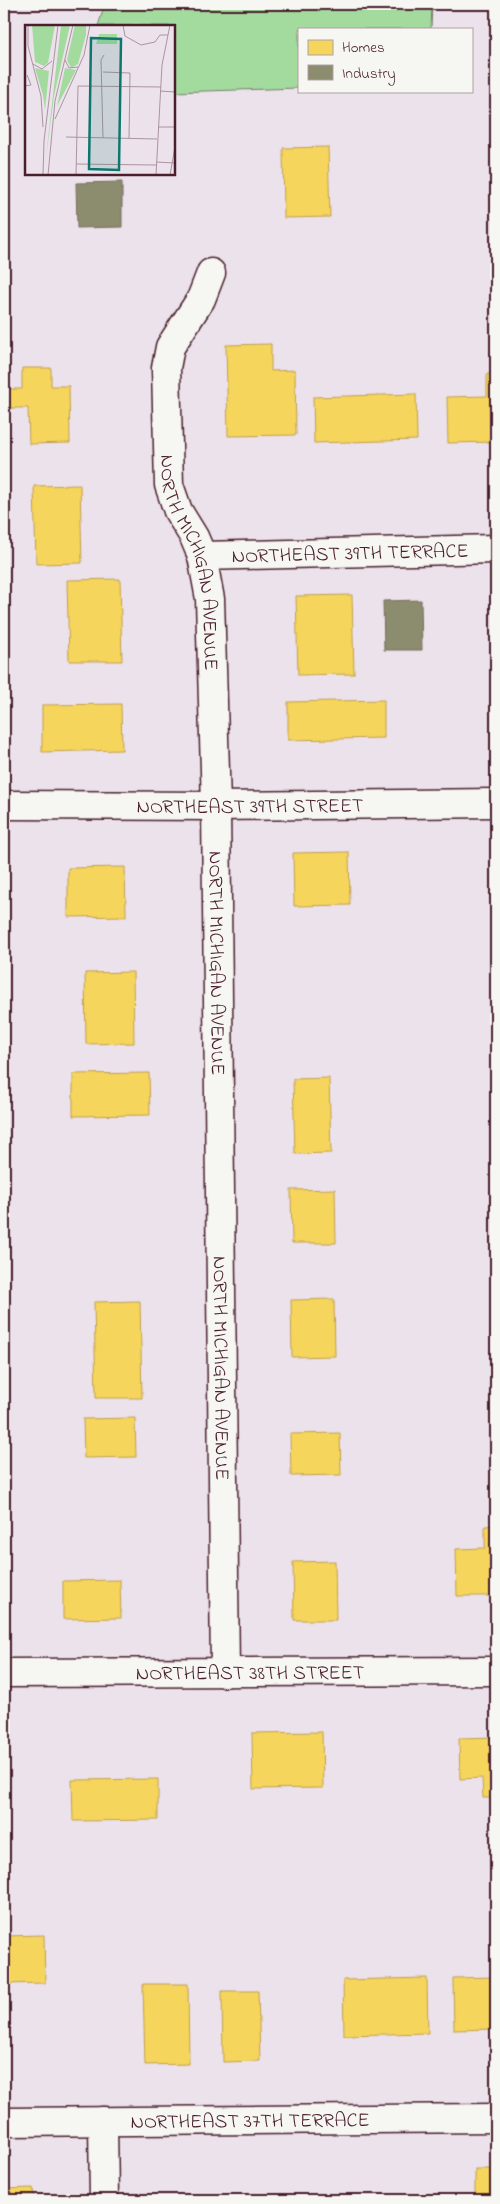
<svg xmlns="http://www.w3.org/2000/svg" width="500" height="2204" font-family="'Indie Flower',sans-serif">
<rect width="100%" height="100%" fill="#ebe2ec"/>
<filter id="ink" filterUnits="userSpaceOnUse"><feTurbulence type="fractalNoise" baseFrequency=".02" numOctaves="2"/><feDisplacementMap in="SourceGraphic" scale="10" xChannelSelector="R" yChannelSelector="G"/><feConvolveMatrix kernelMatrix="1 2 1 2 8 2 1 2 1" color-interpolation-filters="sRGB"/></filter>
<g filter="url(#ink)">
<!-- green -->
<path fill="#a3db9f" stroke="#767d65" d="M105 4H432L431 29H299V88L174 92V26H98Z"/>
<!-- homes -->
<g fill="#f6d55c" stroke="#c29e4d">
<path d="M328 147 330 217 284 218 283 148Z"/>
<path d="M271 344V371L295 370 296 435 228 436 226 345Z"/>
<path d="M22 368H51V386H69L70 443 29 444 28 408H9V389H22Z"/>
<path d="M487 374H496V442L448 443 447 397 487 396Z"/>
<path d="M416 394 417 440 314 443 313 397Z"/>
<path d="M80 485 82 563 36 564 34 486Z"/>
<path d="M120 579 122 661H69L67 580Z"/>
<path d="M352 595 354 674 298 675 296 596Z"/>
<path d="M384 700V738L288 740V702Z"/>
<path d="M121 704 122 750 42 752V705Z"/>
<path d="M349 852 350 905 294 906 293 853Z"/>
<path d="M125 867 126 916 68 917V868Z"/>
<path d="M133 972 134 1043 86 1044 85 973Z"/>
<path d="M149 1073 150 1115 73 1116V1074Z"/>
<path d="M329 1078 331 1153 295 1154 293 1079Z"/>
<path d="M335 1189 336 1243H292L291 1190Z"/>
<path d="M334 1299 335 1356 292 1357 291 1300Z"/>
<path d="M140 1301 142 1398H96L94 1302Z"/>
<path d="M135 1418 136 1457 84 1458 83 1419Z"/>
<path d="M340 1433 341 1475 291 1476 290 1434Z"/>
<path d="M496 1525V1596H457L456 1549 485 1548V1526Z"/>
<path d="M335 1561 336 1620H294L293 1562Z"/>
<path d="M120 1580 121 1618 63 1619V1581Z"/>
<path d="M322 1732 323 1788 253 1789 252 1733Z"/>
<path d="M496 1737V1798H483L482 1778 460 1779 459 1738Z"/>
<path d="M158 1779V1820L73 1821 72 1780Z"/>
<path d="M44 1935 45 1983 4 1984V1936Z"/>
<path d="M496 1977V2029L454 2030 453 1978Z"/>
<path d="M427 1978 428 2033 344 2035 343 1980Z"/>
<path d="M143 1984H188L189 2064 145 2065Z"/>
<path d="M222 1991H258L260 2061 223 2062Z"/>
<rect x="475" y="2169" width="21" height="31"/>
<path d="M33 2188 34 2200H4V2189Z"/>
</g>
<!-- industry -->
<g fill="#8c8c6e" stroke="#786b5a">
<path d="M122 182V227L77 228 76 183Z"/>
<path d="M421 600 422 650H384L383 601Z"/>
</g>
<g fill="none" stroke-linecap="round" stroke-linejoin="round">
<defs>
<g id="minor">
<path id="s1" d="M211 273 201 299 170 347 166 368 169 485 178 511 194 537 202 556 210 599 216 806 225 1673"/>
<path id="s2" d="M202 556 496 549"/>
<path id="s3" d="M4 805 216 806 496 803"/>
<path id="s4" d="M4 1673 496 1671"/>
<path d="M103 2121 104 2200"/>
<path id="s5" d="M4 2122 496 2118"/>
</g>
</defs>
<!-- minor casing -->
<use href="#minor" stroke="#4a1f2b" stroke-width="31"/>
<!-- minor -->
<use href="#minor" stroke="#f6f6f2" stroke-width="28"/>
</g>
</g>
<g text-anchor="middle" stroke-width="5" stroke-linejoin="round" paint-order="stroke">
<!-- street labels -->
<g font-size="20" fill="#4a1f2b" stroke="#f6f6f2">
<text dy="7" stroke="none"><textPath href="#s2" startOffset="148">NORTHEAST 39TH TERRACE</textPath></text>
<text dy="7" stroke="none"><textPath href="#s1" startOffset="305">NORTH MICHIGAN AVENUE</textPath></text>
<text dy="7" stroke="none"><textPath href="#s3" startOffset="246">NORTHEAST 39TH STREET</textPath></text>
<text dy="7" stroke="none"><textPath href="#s1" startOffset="710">NORTH MICHIGAN AVENUE</textPath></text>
<text dy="7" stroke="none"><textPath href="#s1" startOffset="1115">NORTH MICHIGAN AVENUE</textPath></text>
<text dy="7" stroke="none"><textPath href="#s4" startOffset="246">NORTHEAST 38TH STREET</textPath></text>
<text dy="7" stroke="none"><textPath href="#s5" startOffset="246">NORTHEAST 37TH TERRACE</textPath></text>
</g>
</g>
<!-- overview -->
<g transform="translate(25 25)">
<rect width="150" height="150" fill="#ebe2ec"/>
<path d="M7 0H30L23 38 19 41 10 37ZM36 0H45L29 71 20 140ZM50 0H61V10L53 39 46 43 42 35ZM74 9H92V19H71ZM10 43 24 46 20 85 18 70ZM40 43 51 45 32 81Z" fill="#a3db9f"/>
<path fill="none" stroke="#ab949f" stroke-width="1" d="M3 0V21L16 71 18 102M98 0 100 11 116 20 130 17 135 10H143M40 35 44 43 53 42M8 39 17 44 27 36M78 47 105 48 104 113M0 61 6 60 2 50M135 66 150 67M30 94 59 30 65 0M133 102H150M41 112 132 114M78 113 76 35 79 30M131 137 150 138M51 139 131 140M18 150 19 116 33 0M23 150 30 76 48 0M51 150 53 61 136 62M131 150 137 40 145 0M145 150 150 122"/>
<path fill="#0f766e" fill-opacity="0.15" stroke="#0f766e" stroke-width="2.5" d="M66 13 96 14 94 145 64 144Z"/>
<rect width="150" height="150" fill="none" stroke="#4a1f2b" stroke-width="2.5"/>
</g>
<!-- margin -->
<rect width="500" height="2204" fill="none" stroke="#f6f6f2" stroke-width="20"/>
<rect x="10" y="10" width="480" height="2184" fill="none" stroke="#4a1f2b" stroke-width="2" filter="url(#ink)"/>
<!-- legend -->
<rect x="298" y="28" width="175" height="65" fill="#f6f6f2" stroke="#b1a0a2"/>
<rect x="308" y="40" width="25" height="15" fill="#f6d55c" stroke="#b1a0a2"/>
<text x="342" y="52" font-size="15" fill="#4a1f2b">Homes</text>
<rect x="308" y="65" width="25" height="15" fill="#8c8c6e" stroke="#b1a0a2"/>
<text x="342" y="78" font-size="15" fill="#4a1f2b">Industry</text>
</svg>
